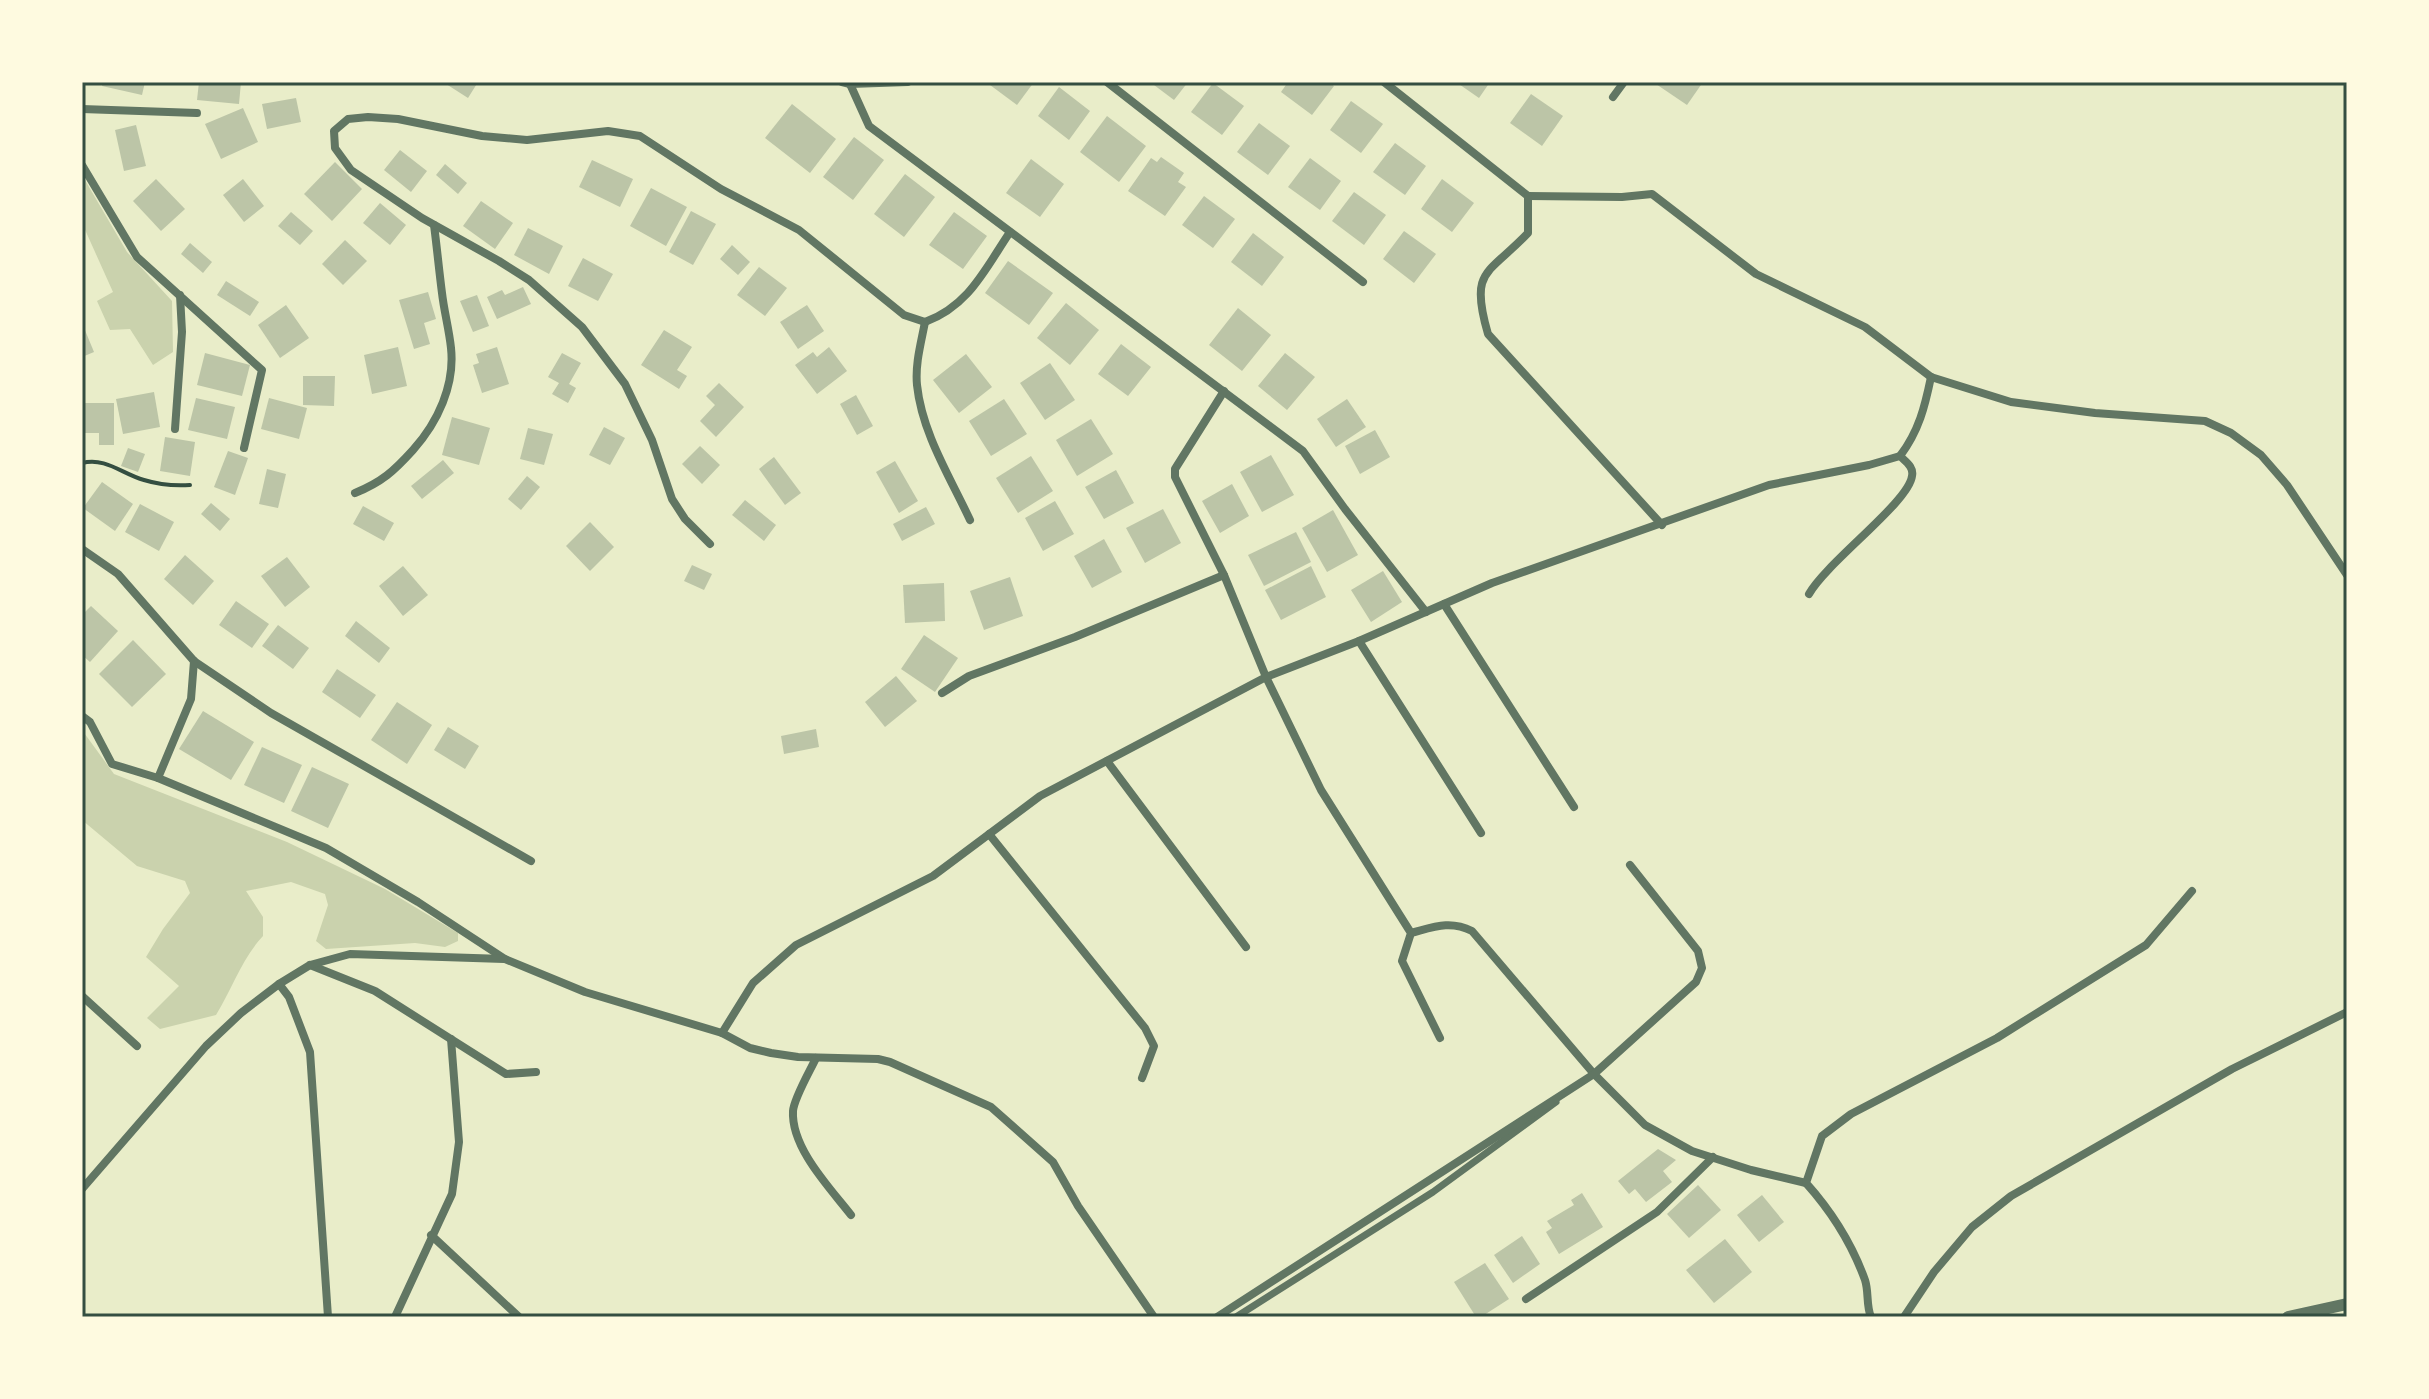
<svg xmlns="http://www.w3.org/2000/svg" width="2429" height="1399" font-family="Barlow,sans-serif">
<rect width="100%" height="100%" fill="#e9edc9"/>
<!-- green -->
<g fill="#cad2ad">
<path d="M82 175 127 252 172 301 173 352 153 365 130 329 110 330 97 301 113 292 82 223Z"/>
<path d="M82 730 114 774 287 842 385 889 458 933V941L445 947 415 943 326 949 316 941 328 905 325 894 291 882 246 891 263 917V936C242 958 232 989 216 1015L160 1029 147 1018 179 986 146 957 163 929 190 893 185 881 137 866 82 820Z"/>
</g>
<!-- building -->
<g fill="#bcc5a7">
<path d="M103 82H145L142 95 102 86Z"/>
<path d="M199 82H241L239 104 197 100Z"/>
<path d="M443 82H478L468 98Z"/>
<path d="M986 82H1034L1017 105Z"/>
<path d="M1150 82H1188L1174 100Z"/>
<path d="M1288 82H1329L1334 86 1312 115 1281 92Z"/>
<path d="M1456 82H1490L1479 98Z"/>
<path d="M1653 82H1703L1687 105Z"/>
<path d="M1213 83 1244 106 1222 135 1191 112Z"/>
<path d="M1059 87 1090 111 1069 140 1038 116Z"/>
<path d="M1531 94 1563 116 1542 146 1510 123Z"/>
<path d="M296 98 301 122 267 129 262 104Z"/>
<path d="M1351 101 1383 124 1361 153 1330 130Z"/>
<path d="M792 104 836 139 810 173 765 138Z"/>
<path d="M243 108 258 142 221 159 205 124Z"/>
<path d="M1107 116 1146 146 1119 182 1080 152Z"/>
<path d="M1259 123 1290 146 1268 175 1237 152Z"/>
<path d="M136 125 146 166 124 171 115 130Z"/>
<path d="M854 137 884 160 853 200 823 177Z"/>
<path d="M1395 143 1426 166 1405 195 1373 172Z"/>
<path d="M400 150 427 171 411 192 384 170Z"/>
<path d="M1161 157 1184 173 1178 182 1186 187 1165 216 1128 191 1151 158 1157 162Z"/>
<path d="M1310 158 1341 181 1320 210 1288 187Z"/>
<path d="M1031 159 1064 184 1040 217 1006 193Z"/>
<path d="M592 160 633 179 620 207 579 187Z"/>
<path d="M335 162 362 189 332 221 304 194Z"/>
<path d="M445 164 467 183 458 194 436 175Z"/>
<path d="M905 174 935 197 904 237 874 214Z"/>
<path d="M156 179 185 209 161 231 133 201Z"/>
<path d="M243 179 264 206 244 222 223 195Z"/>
<path d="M1442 179 1474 203 1452 232 1421 209Z"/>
<path d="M651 188 687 207 666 246 630 226Z"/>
<path d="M1354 192 1386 215 1364 245 1332 221Z"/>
<path d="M1204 196 1235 219 1213 248 1182 225Z"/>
<path d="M481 201 513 223 495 249 463 226Z"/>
<path d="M380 203 406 225 390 245 363 223Z"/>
<path d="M691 211 716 224 693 265 669 252Z"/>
<path d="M291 212 313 231 300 245 278 226Z"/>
<path d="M954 212 987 236 963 269 929 245Z"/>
<path d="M528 228 563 246 549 274 514 255Z"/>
<path d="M1404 231 1436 254 1414 283 1383 259Z"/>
<path d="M1253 233 1284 257 1262 286 1231 262Z"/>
<path d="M345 240 367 261 343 285 322 264Z"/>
<path d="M190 243 212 262 203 273 181 254Z"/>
<path d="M732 245 750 262 738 275 720 259Z"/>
<path d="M583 258 613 274 598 301 568 286Z"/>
<path d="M1008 261 1053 293 1029 325 985 293Z"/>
<path d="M759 267 787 288 765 316 737 295Z"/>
<path d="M226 281 259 302 250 316 217 295Z"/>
<path d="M523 287 531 304 497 319 487 297 502 290 505 295Z"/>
<path d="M428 292 436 319 424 323 430 344 414 349 399 300Z"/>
<path d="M477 295 489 326 473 332 460 301Z"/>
<path d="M1066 303 1099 330 1070 365 1037 338Z"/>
<path d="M286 305 309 338 280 358 258 325Z"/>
<path d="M807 305 824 331 798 349 780 322Z"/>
<path d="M1238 308 1271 335 1242 371 1209 345Z"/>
<path d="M82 323 94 352 82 357Z"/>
<path d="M664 330 692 347 677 370 687 376 679 389 641 365Z"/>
<path d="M1121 344 1151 367 1128 396 1098 374Z"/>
<path d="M398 347 407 386 372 394 364 355Z"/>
<path d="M497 347 509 384 482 393 473 365 479 363 476 354Z"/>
<path d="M829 347 847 371 817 394 795 365 813 352 817 357Z"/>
<path d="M205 353 250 365 242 396 197 385Z"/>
<path d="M562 353 581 363 569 384 576 388 568 403 552 394 559 383 548 377Z"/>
<path d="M1285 353 1315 377 1287 410 1258 386Z"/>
<path d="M966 354 992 387 959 413 933 380Z"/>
<path d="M1050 363 1075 400 1045 420 1020 383Z"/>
<path d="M303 376H335L334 406 303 405Z"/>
<path d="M719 383 744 407 716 437 700 421 715 405 706 396Z"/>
<path d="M154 392 160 427 123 434 116 399Z"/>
<path d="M856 395 873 426 857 435 840 404Z"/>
<path d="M196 398 235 407 227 439 188 430Z"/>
<path d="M269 398 307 408 299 439 261 429Z"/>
<path d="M1004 399 1027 434 991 456 969 421Z"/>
<path d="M1347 399 1366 427 1336 447 1317 419Z"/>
<path d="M82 403H114V445H99V433H82Z"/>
<path d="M452 417 490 428 479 465 442 455Z"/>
<path d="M1091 419 1113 454 1077 476 1056 440Z"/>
<path d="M604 427 625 438 610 465 589 455Z"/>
<path d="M528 428 553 434 544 465 520 459Z"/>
<path d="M1375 430 1390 457 1360 474 1345 446Z"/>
<path d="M165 437 195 442 190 476 160 471Z"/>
<path d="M700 446 720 465 702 484 682 464Z"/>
<path d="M128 448 145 454 138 472 121 466Z"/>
<path d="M228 451 248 458 235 495 214 487Z"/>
<path d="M1271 455 1294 495 1262 512 1240 472Z"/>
<path d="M1031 456 1053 491 1018 513 996 478Z"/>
<path d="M774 457 801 493 785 505 759 469Z"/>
<path d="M443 460 454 473 422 499 411 486Z"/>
<path d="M895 461 918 501 899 513 876 472Z"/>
<path d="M267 469 286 474 278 508 259 504Z"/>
<path d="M1116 470 1134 503 1104 519 1085 487Z"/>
<path d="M527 476 540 487 521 510 508 499Z"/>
<path d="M102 482 133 504 115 531 83 508Z"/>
<path d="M1232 484 1249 516 1220 533 1202 501Z"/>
<path d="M745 500 776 525 764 541 732 515Z"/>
<path d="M1055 501 1074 534 1043 551 1025 518Z"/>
<path d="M211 503 230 519 220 531 201 514Z"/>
<path d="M140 504 174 522 159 551 125 532Z"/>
<path d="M363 506 394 523 384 541 353 524Z"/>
<path d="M926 507 935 524 902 541 893 524Z"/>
<path d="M1163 509 1181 543 1145 563 1126 528Z"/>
<path d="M1333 510 1358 555 1327 572 1302 528Z"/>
<path d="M590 522 614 547 590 571 566 546Z"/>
<path d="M1296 532 1311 562 1264 586 1248 555Z"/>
<path d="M1104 539 1122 572 1092 588 1074 556Z"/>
<path d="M185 555 214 581 193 605 164 579Z"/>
<path d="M287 557 310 587 285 607 261 576Z"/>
<path d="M692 565 712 574 704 590 684 581Z"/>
<path d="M403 566 428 595 403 616 379 586Z"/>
<path d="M1311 566 1326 597 1281 620 1265 590Z"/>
<path d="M1383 571 1402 602 1371 622 1351 590Z"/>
<path d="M1010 577 1023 616 984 630 970 591Z"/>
<path d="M944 583 945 621 905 623 903 585Z"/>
<path d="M236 601 269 624 252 648 219 625Z"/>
<path d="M91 606 118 631 90 662 82 655V615Z"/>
<path d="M356 621 390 648 379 663 345 636Z"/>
<path d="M278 625 309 648 293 669 262 646Z"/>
<path d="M924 635 958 658 935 692 901 669Z"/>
<path d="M133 640 166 674 132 707 99 674Z"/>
<path d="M337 669 376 695 360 718 322 692Z"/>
<path d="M896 676 917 701 885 727 865 702Z"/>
<path d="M397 702 432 725 407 764 371 740Z"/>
<path d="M203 711 254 742 231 780 179 749Z"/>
<path d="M448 727 479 746 465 769 434 750Z"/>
<path d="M816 729 819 747 784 754 781 736Z"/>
<path d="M262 747 302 765 284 803 244 785Z"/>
<path d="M312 767 349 784 328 828 291 811Z"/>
<path d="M1658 1149 1676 1160 1663 1171 1672 1182 1646 1202 1635 1189 1629 1194 1618 1181Z"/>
<path d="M1698 1185 1721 1210 1689 1238 1667 1214Z"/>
<path d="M1582 1193 1603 1227 1559 1254 1546 1232 1552 1228 1547 1221 1574 1205 1571 1200Z"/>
<path d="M1762 1195 1784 1222 1759 1242 1737 1215Z"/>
<path d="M1522 1236 1540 1264 1513 1283 1494 1255Z"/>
<path d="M1725 1239 1752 1272 1714 1303 1686 1270Z"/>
<path d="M1485 1263 1509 1299 1481 1317H1476L1454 1282Z"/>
</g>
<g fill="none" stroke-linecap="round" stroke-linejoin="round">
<!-- path -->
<path stroke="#344e41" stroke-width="4" d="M82 463C106 457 122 474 144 480 160 485 174 486 190 485"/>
<!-- pedestrian -->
<path stroke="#617663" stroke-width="7" d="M1236 1317 1433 1192 1556 1102"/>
<!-- minor -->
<g stroke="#617663" stroke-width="8">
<path d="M842 82 850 84 908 82"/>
<path d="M1107 82 1363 282"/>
<path d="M1384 82 1528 196"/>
<path d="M850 84 869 126 1303 451 1345 509 1426 612"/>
<path d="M1613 97 1624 82"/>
<path d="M82 109 197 113"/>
<path d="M82 165 137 257 262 370 244 448"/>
<path d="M1528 196 1622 197 1652 194 1756 274 1865 327 1931 377 2011 402 2095 413 2205 421 2231 433 2261 455 2287 485 2347 575"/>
<path d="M1528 196V233C1488 275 1469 269 1488 334L1662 525"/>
<path d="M925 322C921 343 915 364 917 385 922 433 950 477 970 520"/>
<path d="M1224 391 1175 469V477L1224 575 1266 677 1321 790 1411 933 1402 961 1440 1038"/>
<path d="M175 429 182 332 180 295"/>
<path d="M1900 456C1919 431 1925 406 1931 377"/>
<path d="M355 493C382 482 394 471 413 450 438 422 455 385 451 348 449 329 444 311 442 293 439 270 437 248 434 225"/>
<path d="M710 544 685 519 672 499 652 440 625 384 582 327 529 280 499 261 422 218 351 170 335 148 334 131 348 119 368 117 398 119 482 136 527 140 608 131 640 136 721 189 799 230 904 315 925 322C969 306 985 269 1010 232"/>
<path d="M82 549 118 574 194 661 271 713 531 861"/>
<path d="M1444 604 1574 807"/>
<path d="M1359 641 1481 833"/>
<path d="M194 661 191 699 158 778 326 848 418 902 505 959 585 992 722 1033 750 1048 771 1053 798 1057 878 1059 890 1062 991 1107 1053 1162 1078 1206 1154 1317"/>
<path d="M942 693 969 676 1075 637 1224 575"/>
<path d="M82 716 90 722 112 764 158 778"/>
<path d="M1107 761 1246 947"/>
<path d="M989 834 1145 1028 1154 1046 1142 1078"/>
<path d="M1411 933C1434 927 1450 920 1472 931L1594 1074 1645 1125 1692 1151 1751 1170 1806 1183"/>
<path d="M310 965 375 991 506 1074 536 1072"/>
<path d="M279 984 289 997 310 1052 328 1317"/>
<path d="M82 996 137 1046"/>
<path d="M722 1033 753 983 796 945 933 876 1040 796 1266 677 1359 641 1492 583 1769 485 1869 465 1900 456C1906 462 1914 467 1912 476 1909 502 1827 562 1809 594"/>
<path d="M816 1058C810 1071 794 1098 793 1111 791 1148 830 1188 851 1215"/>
<path d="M82 1189 206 1046 241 1013 279 984 310 965 350 954 504 959"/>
<path d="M431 1235 519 1317"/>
<path d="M1526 1299 1657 1212 1713 1157"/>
<path d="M395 1317 452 1194 459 1142 451 1039"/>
<path d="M1217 1317 1594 1074 1696 982 1702 968 1698 951 1630 865"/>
<path d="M1871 1317C1866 1306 1869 1292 1865 1280 1852 1244 1832 1212 1806 1183L1822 1136 1851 1114 1997 1038 2146 945 2192 891"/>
<path d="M1904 1317 1934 1272 1972 1227 2011 1196 2232 1069 2347 1012"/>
</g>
<!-- tertiary -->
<path stroke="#617663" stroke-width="12" d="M2288 1317 2347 1304"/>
</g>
<!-- border -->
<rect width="2429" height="1399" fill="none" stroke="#fefae0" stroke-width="168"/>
<rect x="84" y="84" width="2261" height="1231" fill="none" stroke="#344e41" stroke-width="3"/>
</svg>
